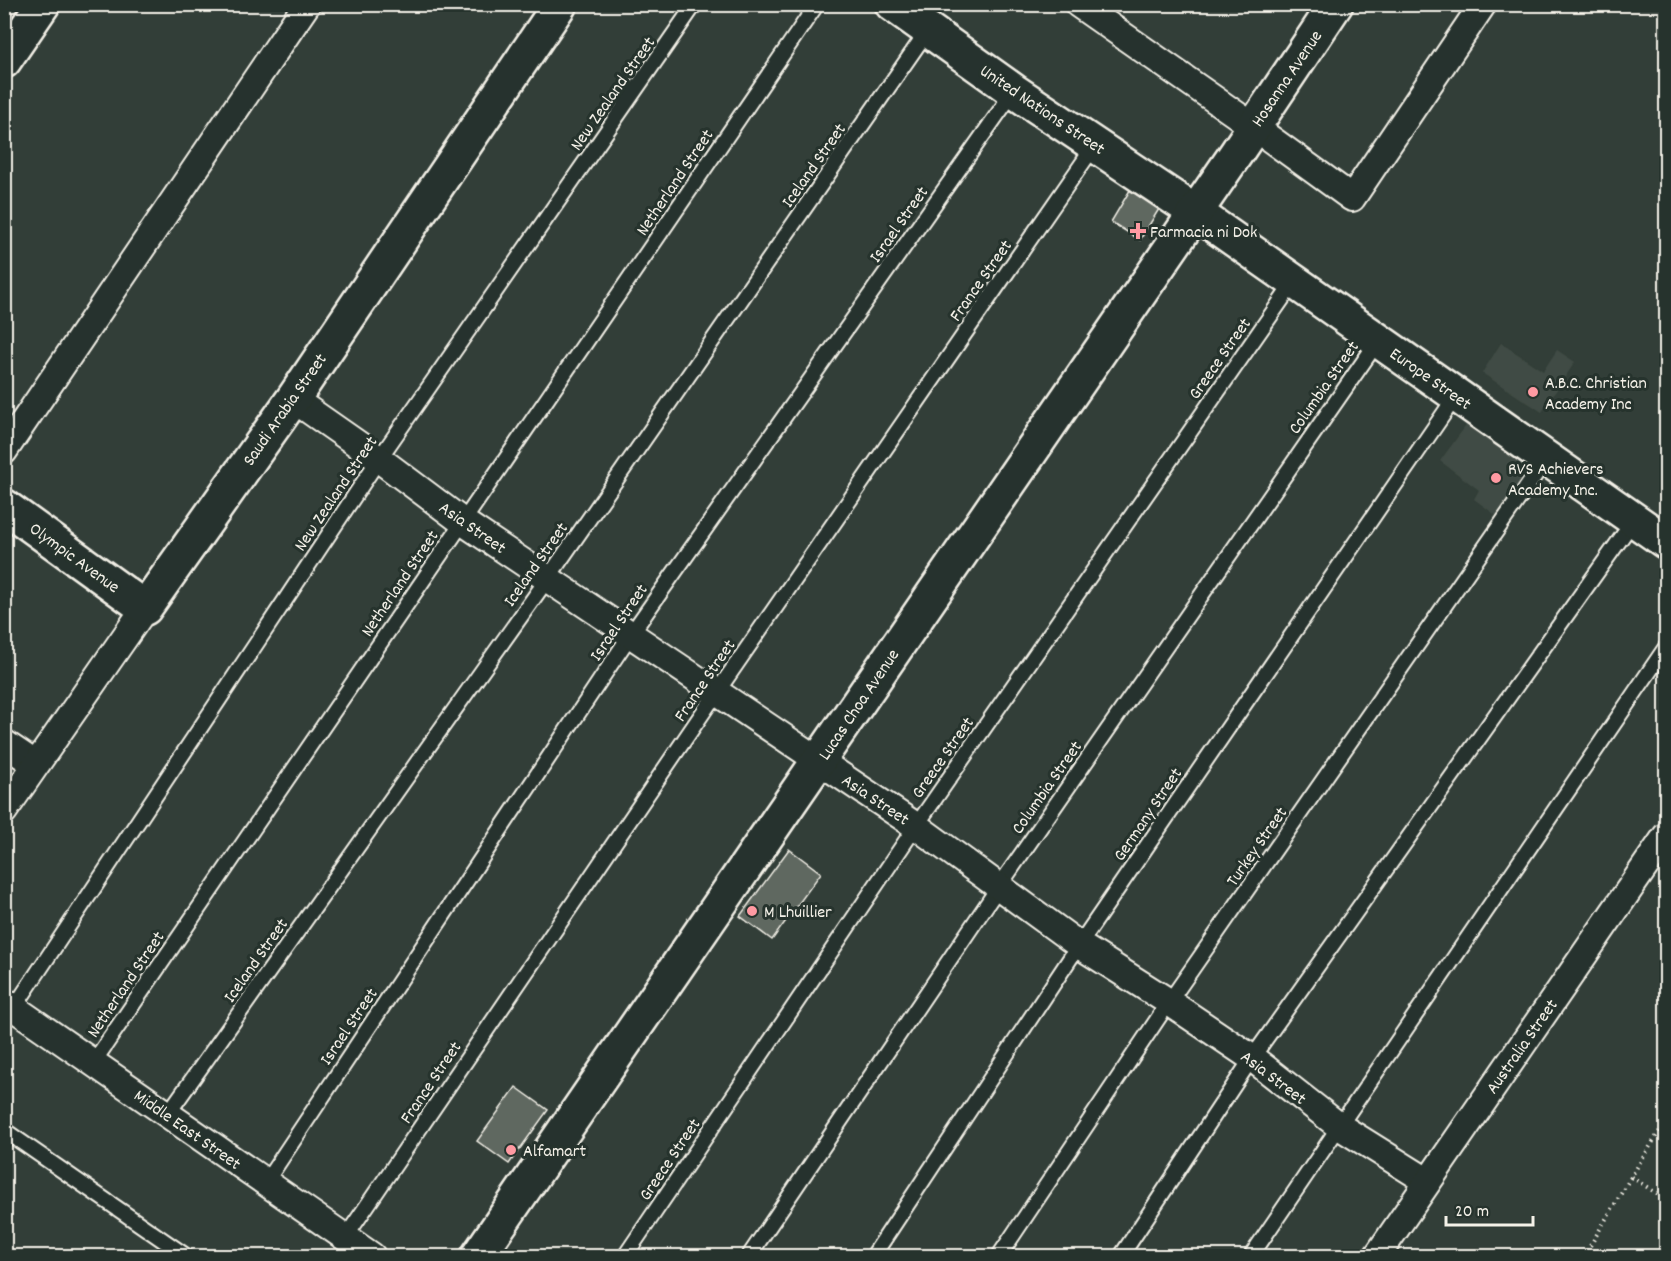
<svg xmlns="http://www.w3.org/2000/svg" width="1671" height="1261" font-family="Dekko,sans-serif">
<rect width="100%" height="100%" fill="#323e38"/>
<filter id="ink" filterUnits="userSpaceOnUse"><feTurbulence type="fractalNoise" baseFrequency=".0167" numOctaves="2"/><feDisplacementMap in="SourceGraphic" scale="12" xChannelSelector="R" yChannelSelector="G"/><feConvolveMatrix kernelMatrix="1 2 1 2 8 2 1 2 1" color-interpolation-filters="sRGB"/></filter>
<g filter="url(#ink)">
<!-- built -->
<g fill="#404b44">
<path d="M1501 343 1543 371 1557 350 1575 362 1542 412 1482 373Z"/>
<path d="M1473 416 1540 465 1501 519 1474 499 1479 490 1440 461Z"/>
</g>
<!-- building -->
<g fill="#5f6861" stroke="#f4f1e8" stroke-width="1.5">
<path d="M1130 190 1159 209 1140 240 1111 222Z"/>
<path d="M789 849 821 873 772 940 740 916Z"/>
<path d="M516 1087 548 1110 509 1164 477 1141Z"/>
</g>
<g fill="none" stroke-linecap="round" stroke-linejoin="round">
<defs>
<g id="service">
<path d="M14 1008 379 459 695 4"/>
<path d="M93 1063 817 4"/>
<path d="M167 1115 548 578 928 30"/>
<path d="M4 1130 186 1256"/>
<path d="M265 1183 631 634 1014 91"/>
<path d="M345 1238 717 692 1095 145"/>
<path d="M625 1256 916 826 1294 282"/>
<path d="M749 1256 1000 885 1378 341"/>
<path d="M873 1256 1079 945 1456 396"/>
<path d="M999 1256 1169 1002 1547 458"/>
<path d="M1121 1256 1252 1058 1634 520"/>
<path d="M1251 1256 1666 647"/>
</g>
<g id="minor">
<path d="M1078 4 1254 127 1352 198 1483 4"/>
<path d="M293 399 379 459 463 522 916 826 1079 945 1169 1002 1252 1058 1339 1126 1427 1181"/>
<path d="M4 451 307 4"/>
<path d="M4 743 35 764"/>
<path d="M4 811 145 608"/>
<path d="M4 1001 372 1256"/>
<path d="M1377 1256 1666 836"/>
</g>
<g id="tertiary">
<path d="M892 4 1014 91 1195 212 1666 542"/>
<path d="M4 61 43 4"/>
<path d="M4 506 145 608 293 399 560 4"/>
</g>
<path id="secondary" d="M478 1256 1237 152 1336 4"/>
</defs>
<!-- service casing -->
<use href="#service" stroke="#f4f1e8" stroke-width="18"/>
<!-- minor casing -->
<use href="#minor" stroke="#f4f1e8" stroke-width="30"/>
<!-- tertiary casing -->
<use href="#tertiary" stroke="#f4f1e8" stroke-width="38"/>
<!-- secondary casing -->
<use href="#secondary" stroke="#f4f1e8" stroke-width="38"/>
<!-- path -->
<g stroke="#f4f1e8" stroke-width="4" stroke-dasharray="1.5 4.5" stroke-linecap="butt">
<path d="M1666 1121 1631 1177 1666 1199"/>
<path d="M1584 1256 1631 1177"/>
</g>
<!-- service -->
<use href="#service" stroke="#26332d" stroke-width="14"/>
<!-- minor -->
<use href="#minor" stroke="#26332d" stroke-width="26"/>
<!-- tertiary -->
<use href="#tertiary" stroke="#26332d" stroke-width="33"/>
<!-- secondary -->
<use href="#secondary" stroke="#26332d" stroke-width="33"/>
</g>
</g>
<!-- markers -->
<g fill="#ff9aa2" stroke="#26332d" stroke-width="2">
<path d="M1135 222h6v6h6v6h-6v6h-6v-6h-6v-6h6z"/>
<circle cx="1533" cy="392" r="6"/>
<circle cx="1496" cy="478" r="6"/>
<circle cx="752" cy="911" r="6"/>
<circle cx="511" cy="1150" r="6"/>
</g>
<g text-anchor="middle" stroke-width="6" stroke-linejoin="round" paint-order="stroke">
<!-- street labels -->
<g font-size="18" fill="#f4f1e8" stroke="#26332d">
<text transform="translate(1286 78) rotate(-56)" y="6">Hosanna Avenue</text>
<text transform="translate(612 93) rotate(-55)" y="6">New Zealand Street</text>
<text transform="translate(1043 109) rotate(34)" y="6">United Nations Street</text>
<text transform="translate(813 165) rotate(-55)" y="6">Iceland Street</text>
<text transform="translate(674 182) rotate(-56)" y="6">Netherland Street</text>
<text transform="translate(898 224) rotate(-55)" y="6">Israel Street</text>
<text transform="translate(980 280) rotate(-55)" y="6">France Street</text>
<text transform="translate(1219 358) rotate(-55)" y="6">Greece Street</text>
<text transform="translate(1431 378) rotate(35)" y="6">Europe Street</text>
<text transform="translate(1323 387) rotate(-55)" y="6">Columbia Street</text>
<text transform="translate(284 409) rotate(-55)" y="6">Saudi Arabia Street</text>
<text transform="translate(335 493) rotate(-56)" y="6">New Zealand Street</text>
<text transform="translate(473 527) rotate(35)" y="6">Asia Street</text>
<text transform="translate(75 557) rotate(36)" y="6">Olympic Avenue</text>
<text transform="translate(535 564) rotate(-55)" y="6">Iceland Street</text>
<text transform="translate(399 583) rotate(-56)" y="6">Netherland Street</text>
<text transform="translate(618 622) rotate(-56)" y="6">Israel Street</text>
<text transform="translate(704 680) rotate(-56)" y="6">France Street</text>
<text transform="translate(858 704) rotate(-56)" y="6">Lucas Choa Avenue</text>
<text transform="translate(942 757) rotate(-55)" y="6">Greece Street</text>
<text transform="translate(1046 787) rotate(-55)" y="6">Columbia Street</text>
<text transform="translate(876 799) rotate(34)" y="6">Asia Street</text>
<text transform="translate(1147 814) rotate(-56)" y="6">Germany Street</text>
<text transform="translate(1256 846) rotate(-55)" y="6">Turkey Street</text>
<text transform="translate(255 960) rotate(-55)" y="6">Iceland Street</text>
<text transform="translate(125 984) rotate(-56)" y="6">Netherland Street</text>
<text transform="translate(348 1026) rotate(-56)" y="6">Israel Street</text>
<text transform="translate(1521 1046) rotate(-55)" y="6">Australia Street</text>
<text transform="translate(1274 1077) rotate(37)" y="6">Asia Street</text>
<text transform="translate(430 1082) rotate(-56)" y="6">France Street</text>
<text transform="translate(188 1129) rotate(35)" y="6">Middle East Street</text>
<text transform="translate(669 1159) rotate(-56)" y="6">Greece Street</text>
</g>
<!-- poi labels -->
<g font-size="18" fill="#f4f1e8" stroke="#26332d" text-anchor="start">
<text x="1150" y="237">Farmacia ni Dok</text>
<text x="1545" y="388">A.B.C. Christian<tspan x="1545" dy="21">Academy Inc</tspan></text>
<text x="1508" y="474">RVS Achievers<tspan x="1508" dy="21">Academy Inc.</tspan></text>
<text x="764" y="917">M Lhuillier</text>
<text x="523" y="1156">Alfamart</text>
</g>
</g>
<!-- margin -->
<rect width="1671" height="1261" fill="none" stroke="#26332d" stroke-width="24"/>
<rect x="12" y="12" width="1647" height="1237" fill="none" stroke="#f4f1e8" stroke-width="2" filter="url(#ink)"/>
<!-- scale -->
<path d="M1446 1216v9h87v-9" fill="none" stroke="#f4f1e8" stroke-width="3"/>
<text x="1455" y="1216" font-size="18" fill="#f4f1e8" stroke="#26332d" stroke-width="4.5" paint-order="stroke">20 m</text>
</svg>
